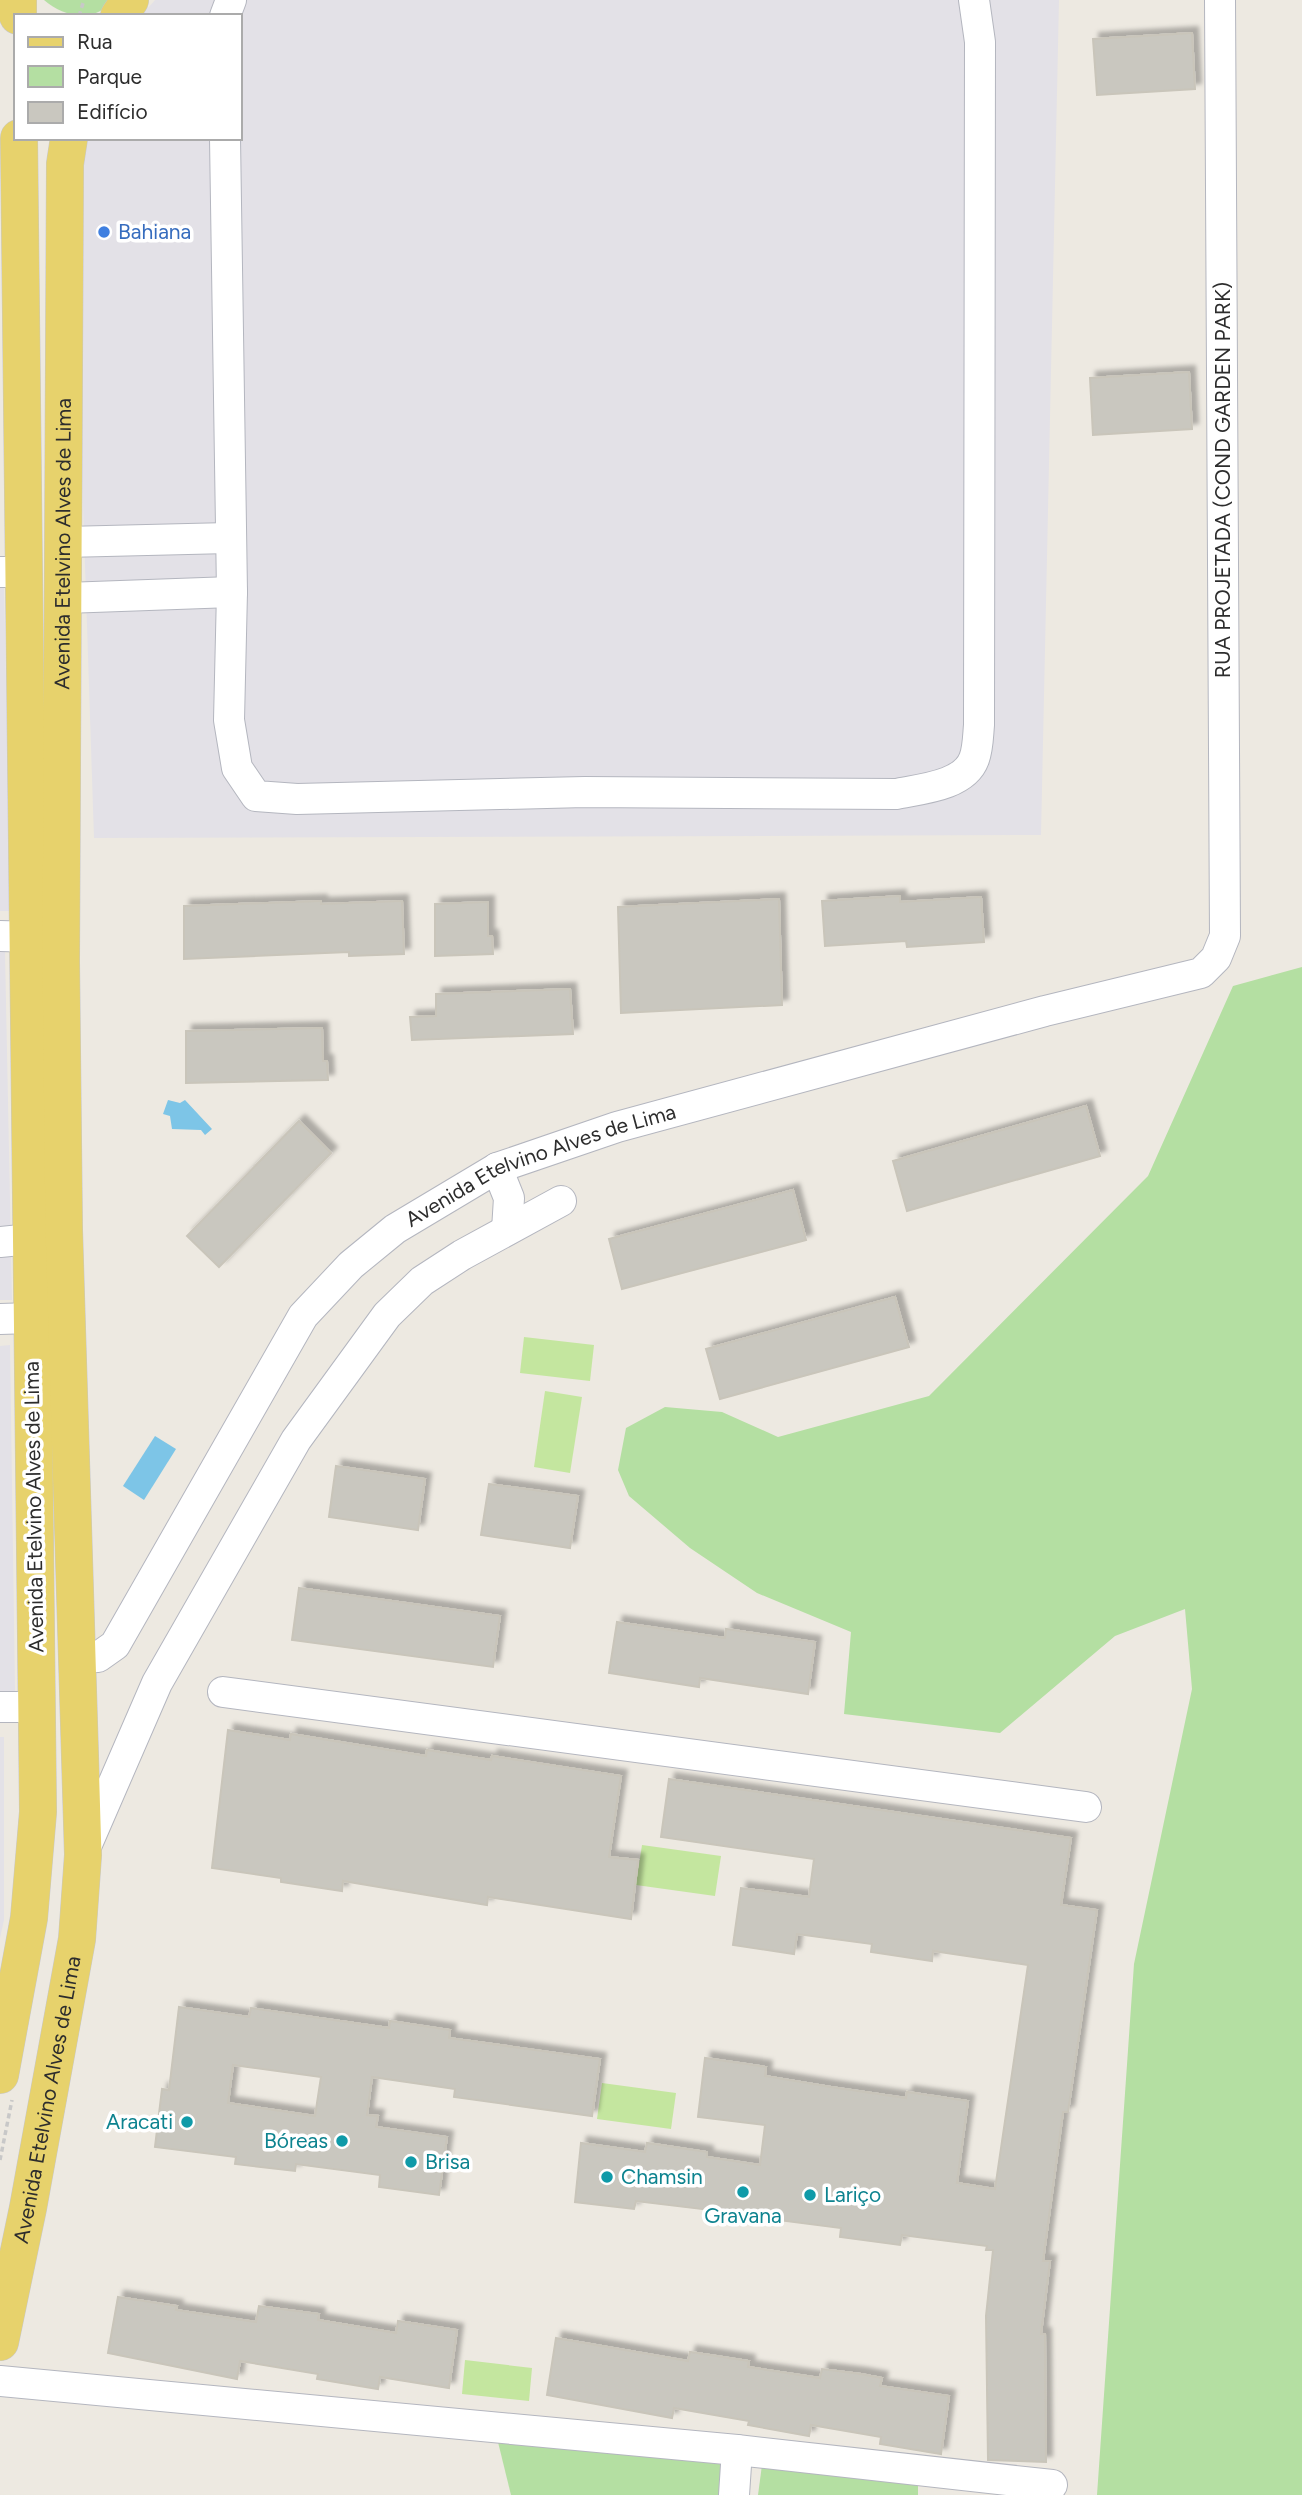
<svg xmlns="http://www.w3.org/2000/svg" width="1302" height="2495" font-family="Figtree,sans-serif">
<defs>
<filter id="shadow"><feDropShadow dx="6" dy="-6" stdDeviation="2" flood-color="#0004"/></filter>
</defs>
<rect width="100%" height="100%" fill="#ede9e1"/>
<!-- industrial -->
<g fill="#e3e1e7">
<path d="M155 0H1059L1041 835 94 838 81 443V138H240V16H141Z"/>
<path d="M0 586H4L11 911H0Z"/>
<path d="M0 952H5L12 1300H0Z"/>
<path d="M10 1345 15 1692H0V1346Z"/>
<path d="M0 1737H4V1920L0 1938Z"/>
</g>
<!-- green -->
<g fill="#b4dfa2">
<path d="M44 0H112C96 24 63 17 44 0Z"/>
<path d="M1302 967V2495H1097L1134 1964 1192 1689 1185 1609 1115 1636 1000 1733 844 1714 851 1632 757 1593 690 1548 629 1496 618 1470 626 1428 665 1407 722 1412 778 1437 929 1396 1148 1176 1233 986Z"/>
<path d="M497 2438 729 2464 725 2495H511Z"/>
<path d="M762 2465 918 2485V2495H758Z"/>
</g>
<!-- pitch -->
<g fill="#c4e69f">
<path d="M524 1337 594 1345 590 1381 520 1373Z"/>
<path d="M545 1391 582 1397 570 1473 534 1467Z"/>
<path d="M642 1845 721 1856 715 1896 636 1885Z"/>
<path d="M602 2083 676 2093 671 2129 597 2119Z"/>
<path d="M465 2360 532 2368 529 2401 462 2394Z"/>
</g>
<!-- water -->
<g fill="#7dc5e7">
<path d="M168 1100 180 1103 185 1100 212 1129 205 1135 201 1130 172 1129 170 1116 163 1114Z"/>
<path d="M155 1436 176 1449 144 1500 123 1486Z"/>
</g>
<!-- building -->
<g fill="#c9c7bf" stroke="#c9c5ba" stroke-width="2" fill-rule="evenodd" filter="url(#shadow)">
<path d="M1192 33 1195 89 1097 95 1093 39Z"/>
<path d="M1189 372 1192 429 1093 435 1090 378Z"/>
<path d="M900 896V902L981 897 984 942 907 947 906 941 825 946 822 901Z"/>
<path d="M779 899 782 1005 621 1013 618 907Z"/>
<path d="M321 901V904L402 901 404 954 349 956V952L184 959V906Z"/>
<path d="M488 902V936H492L493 954 435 956V904Z"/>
<path d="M570 989 573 1034 412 1040 410 1017 436 1016V994Z"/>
<path d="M322 1028 323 1061H327L328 1080 186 1083V1031Z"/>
<path d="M1086 1106 1100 1156 907 1211 893 1161Z"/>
<path d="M299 1121 331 1153 219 1267 187 1236Z"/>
<path d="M793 1190 806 1240 622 1289 609 1239Z"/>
<path d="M895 1297 909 1347 720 1399 706 1349Z"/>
<path d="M336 1466 425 1479 418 1530 329 1517Z"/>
<path d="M489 1484 578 1496 570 1548 481 1535Z"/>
<path d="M299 1588 500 1616 493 1667 292 1640Z"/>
<path d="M617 1622 725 1638 726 1629 815 1642 808 1694 700 1678 699 1687 609 1673Z"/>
<path d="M228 1730 290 1740 291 1734 426 1756 427 1750 491 1760 492 1756 621 1776 609 1857 638 1860 631 1919 488 1897 487 1905 343 1881 342 1891 281 1882V1878L212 1868Z"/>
<path d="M669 1779 1071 1838 1061 1905 1097 1910 1068 2112H1063L1043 2261H1050L1041 2334H1045L1046 2462 988 2460 986 2316 993 2250H986L987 2246 902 2235 900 2245 840 2237 841 2228 771 2219 770 2225 710 2217 711 2210 636 2201 634 2209 575 2202 581 2143 645 2152 647 2143 707 2152V2157L760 2165 765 2125 698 2117 705 2058 766 2067 765 2076 831 2087 906 2098 907 2092 968 2101 957 2183 995 2189 1028 1965 933 1951 932 1961 871 1952 872 1944 797 1934 794 1954 733 1945 741 1888 809 1897 814 1859 661 1837Z"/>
<path d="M179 2007 249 2017 251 2008 389 2028 390 2021 450 2030 449 2038 600 2059 592 2116 454 2097 455 2089 372 2077 367 2115 378 2116 376 2127 447 2137 439 2195 379 2187 380 2175 296 2164 295 2171 235 2164 236 2157 155 2147 162 2089 169 2090ZM233 2065 321 2077 315 2116 228 2103Z"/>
<path d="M118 2297 177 2306 176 2310 256 2322 259 2306 319 2314 318 2320 396 2333 398 2321 457 2330 449 2388 380 2377 378 2389 317 2379 318 2374 240 2361 237 2379 108 2353Z"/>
<path d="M556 2338 688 2361 690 2352 749 2361 748 2367 820 2378 822 2369 861 2374 882 2378 880 2386 949 2396 941 2454 880 2444 881 2437 811 2425 809 2436 748 2425 749 2421 674 2408 672 2418 547 2395Z"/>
</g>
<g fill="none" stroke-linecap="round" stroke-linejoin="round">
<defs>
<g id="minor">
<path d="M225 16 231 0"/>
<path d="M225 138 232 592 229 720 237 768 256 796 297 799 585 792 896 794C920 789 964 786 974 759 978 749 978 736 979 725L980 42 974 0"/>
<path d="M65 542 229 538"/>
<path d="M0 572H26"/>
<path d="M65 598 232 592"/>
<path d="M0 936 34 937 48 942"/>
<path d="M497 1168 509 1198 507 1230"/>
<path d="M0 1242 30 1239"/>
<path d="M0 1319 31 1318"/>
<path id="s1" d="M76 1658 98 1657 115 1645 303 1316 351 1265 395 1229 497 1168 617 1127 1045 1011 1201 973 1216 958 1225 936 1220 0"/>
<path d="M223 1692 1086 1807"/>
<path d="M0 1707H37"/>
<path d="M84 1851 157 1683 296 1440 387 1315 422 1281 462 1255 561 1201"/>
<path d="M0 2381 737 2450 1052 2485"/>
<path d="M734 2495 737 2450"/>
</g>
<g id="major">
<path d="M18 0V16"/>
<path d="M119 16 130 0"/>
<path d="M0 2075 29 1918 38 1812 19 138"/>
<path id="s2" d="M0 2342 28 2208 77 1939 83 1855 64 1230 61 962 65 164 69 138"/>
</g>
</defs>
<!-- minor casing -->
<use href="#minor" stroke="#b4b6bf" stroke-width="32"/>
<!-- major casing -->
<use href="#major" stroke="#c8c8c8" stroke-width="38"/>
<!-- path -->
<g stroke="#c8c8c8" stroke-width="3.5" stroke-dasharray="5 3.5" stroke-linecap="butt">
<path d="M79 16 84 0"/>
<path d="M0 2160 12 2100"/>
</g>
<!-- minor -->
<use href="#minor" stroke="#fff" stroke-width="30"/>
<!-- major -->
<use href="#major" stroke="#e7d26c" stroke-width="37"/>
</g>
<!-- markers -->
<circle fill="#3f7fe0" stroke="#fff" stroke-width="2.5" cx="104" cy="232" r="7"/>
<g fill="#0f9aa8" stroke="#fff" stroke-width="2.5">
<circle cx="187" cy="2122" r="7"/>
<circle cx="342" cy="2141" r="7"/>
<circle cx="411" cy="2162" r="7"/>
<circle cx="607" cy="2177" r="7"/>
<circle cx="743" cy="2192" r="7"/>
<circle cx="810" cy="2195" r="7"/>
</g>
<g text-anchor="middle" stroke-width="7" stroke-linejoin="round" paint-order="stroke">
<!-- shop labels -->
<g font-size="21" fill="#366cbe" stroke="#fff" text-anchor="start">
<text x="118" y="239">Bahiana</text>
</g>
<!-- street labels -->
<g font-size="21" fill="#2d2d2d" stroke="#fff">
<text transform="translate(1223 480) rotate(-90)" y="7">RUA PROJETADA (COND GARDEN PARK)</text>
<text dy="7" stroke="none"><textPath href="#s2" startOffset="1806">Avenida Etelvino Alves de Lima</textPath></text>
<text dy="7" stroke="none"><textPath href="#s1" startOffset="709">Avenida Etelvino Alves de Lima</textPath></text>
<text transform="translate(34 1507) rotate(-91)" y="7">Avenida Etelvino Alves de Lima</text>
<text dy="7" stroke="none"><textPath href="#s2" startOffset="247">Avenida Etelvino Alves de Lima</textPath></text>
</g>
<!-- culture labels -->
<g font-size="21" fill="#0d838f" stroke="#fff" text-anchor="start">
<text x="173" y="2129" text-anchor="end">Aracati</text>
<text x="328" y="2148" text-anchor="end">Bóreas</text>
<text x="425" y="2169">Brisa</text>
<text x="621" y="2184">Chamsin</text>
<text x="824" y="2202">Lariço</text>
<text x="743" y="2223" text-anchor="middle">Gravana</text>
</g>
</g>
<!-- legend -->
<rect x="14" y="14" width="228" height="126" fill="#ffffff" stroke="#ababab" stroke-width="2"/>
<rect x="28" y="37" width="35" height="10" fill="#e7d26c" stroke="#ababab" stroke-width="2"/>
<text x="77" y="49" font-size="21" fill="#2d2d2d">Rua</text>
<rect x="28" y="66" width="35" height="21" fill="#b4dfa2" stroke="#ababab" stroke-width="2"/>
<text x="77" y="84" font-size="21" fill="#2d2d2d">Parque</text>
<rect x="28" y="102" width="35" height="21" fill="#c9c7bf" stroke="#ababab" stroke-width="2"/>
<text x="77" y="119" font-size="21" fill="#2d2d2d">Edifício</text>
</svg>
